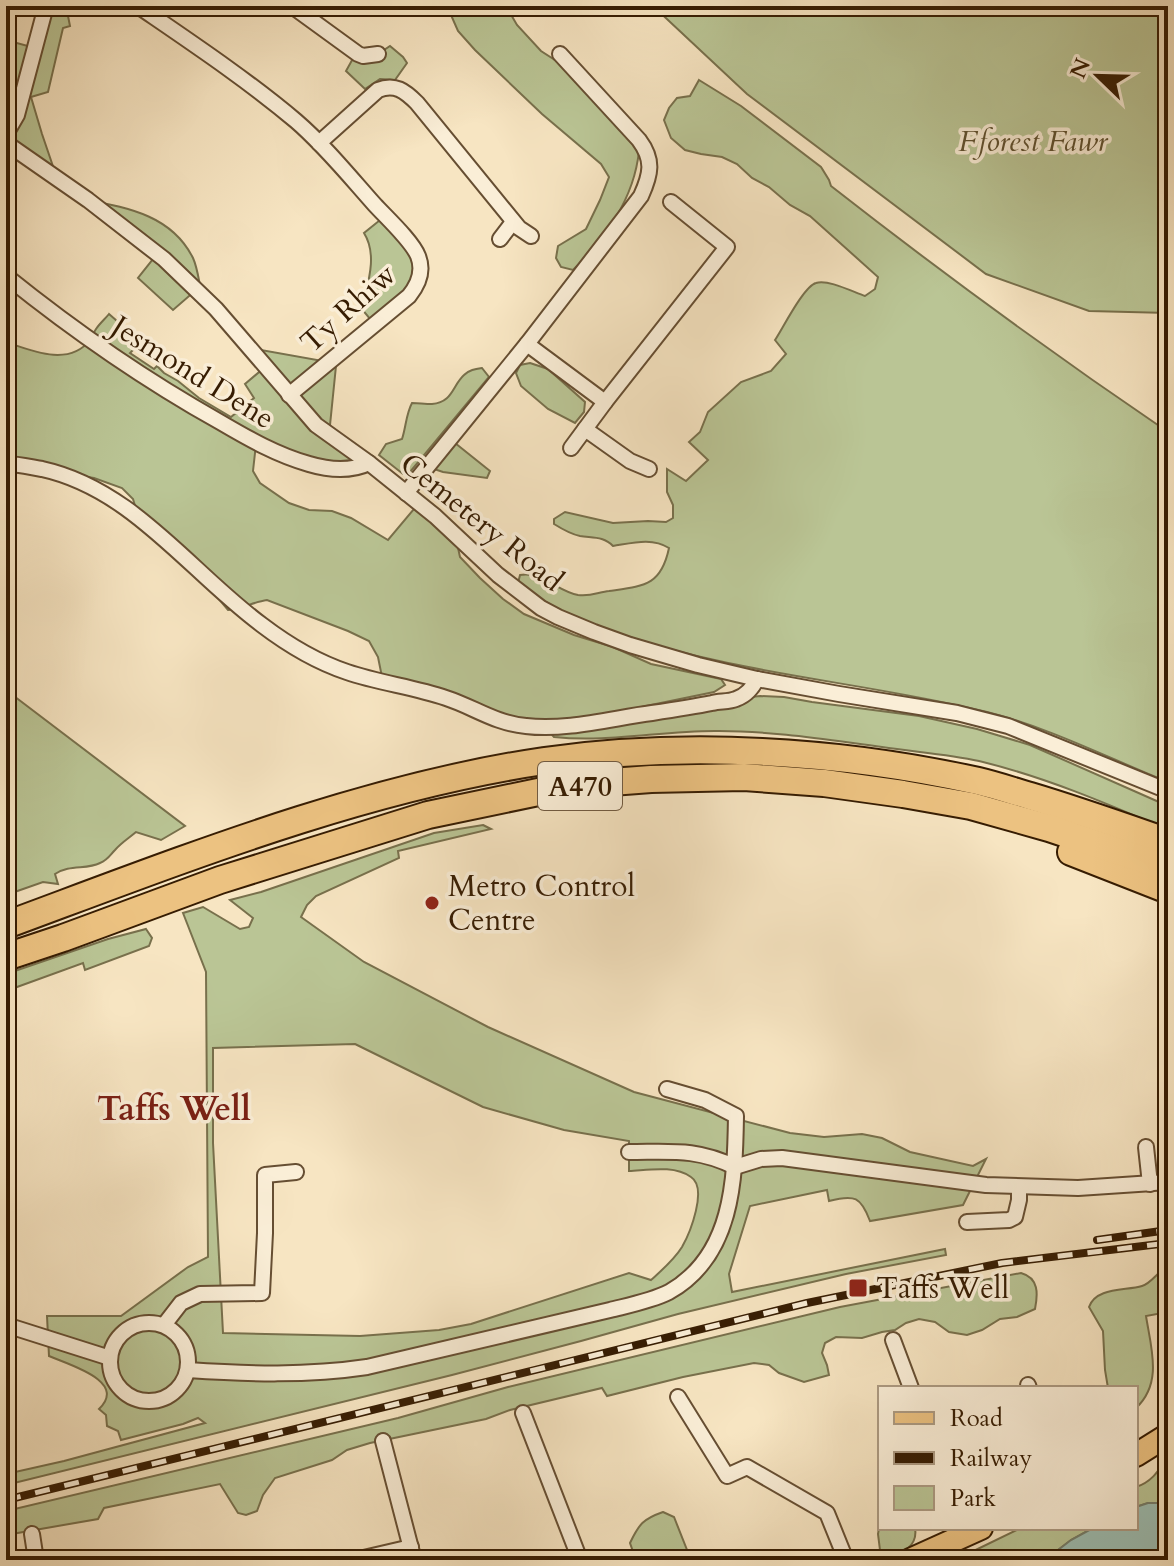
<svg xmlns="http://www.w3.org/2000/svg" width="1174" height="1566" font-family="Cardo,serif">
<rect width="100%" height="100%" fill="#f7e5c2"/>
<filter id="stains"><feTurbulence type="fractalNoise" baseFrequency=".0025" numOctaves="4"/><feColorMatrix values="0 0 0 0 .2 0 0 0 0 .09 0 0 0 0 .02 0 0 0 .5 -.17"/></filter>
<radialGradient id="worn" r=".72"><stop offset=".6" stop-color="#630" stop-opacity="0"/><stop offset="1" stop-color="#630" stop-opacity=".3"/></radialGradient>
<!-- green -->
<g fill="#bac595" stroke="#78704c" stroke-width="2" fill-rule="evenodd">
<path d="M46 6H82L67 11 70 26 63 28 48 92 31 97 42 134 58 181 6 143V88L10 86 6 72V40L35 48Z"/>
<path d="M447 6H506L517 25 541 51 558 62 585 89 639 151C634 199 606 237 573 270L561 267 556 258 558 246 586 229 600 200 609 177 601 164 542 114 475 50 458 31Z"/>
<path d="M653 6H1168V313L1089 311 986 274 747 94Z"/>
<path d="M390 46 403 57 407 63 395 80 380 79 365 89 346 71 356 53 378 54Z"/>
<path d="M699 80 741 106 821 167 829 180 831 186C941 272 1053 354 1168 432V782C1108 758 1050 728 987 712 866 682 739 675 620 634 584 622 547 607 518 583L520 575C542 571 557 591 578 595 590 597 599 592 609 591 644 586 661 586 669 548 652 537 632 543 613 546 604 536 592 538 580 536 570 534 562 529 554 524V519L565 512 613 523 648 521 666 522 673 518V505L667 492V469L686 481 708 460 689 442 700 432 708 412 741 382 771 371 786 354 775 340C783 328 804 286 816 283 828 279 853 292 865 296L875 289 878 277 810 216 790 205 769 187 752 178 737 164 722 157 701 154 685 150 671 138 664 120 669 108 677 98 690 96Z"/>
<path d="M88 200C129 208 172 216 193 258 198 269 199 283 202 295L196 290 173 310 138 278 157 254Z"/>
<path d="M385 216 397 229 420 273 375 325 356 302 365 296C370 276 376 252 364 233Z"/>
<path d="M109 314 141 342 130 353 154 369 157 366 164 373 178 381 199 398 231 417 254 398 245 384 265 367 250 348 328 362 337 356 329 435 369 463 345 470 256 444 253 471 260 483 289 503 309 510 332 511 351 518 388 540 419 503 455 534 460 557 480 578 503 599 524 614 574 635 613 647 651 664 721 679 725 685 714 692 617 712 760 696 784 697 812 702 919 716 977 729 1030 745 1168 806V830C1106 803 1045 777 979 761 947 754 915 752 882 747 828 740 774 731 719 731 664 730 609 743 554 737L545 727 383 682 378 657 369 641 348 631 267 600C253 602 242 609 228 610L203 580 139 519 133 499 122 488 94 478 6 464V342C32 351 69 367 90 340 92 337 94 332 96 329 100 323 105 319 109 314Z"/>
<path d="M530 363 548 369 585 402 584 412 575 423 548 409 521 386 516 373 520 365Z"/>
<path d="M482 368 489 377 410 472 403 474 379 455 386 444 402 439C406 427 406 414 412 403 418 403 425 404 432 404 453 402 452 386 464 375 469 370 475 369 482 368Z"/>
<path d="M450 439 490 471 487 478 443 472 428 467Z"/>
<path d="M6 690 185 826 161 840 136 832C129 838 121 843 115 850 110 855 108 860 100 863 86 870 70 864 55 874L58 884 43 882 6 895Z"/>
<path d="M483 825 491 829 398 851 399 858 316 896 307 905 301 917 364 962 488 1027 634 1092 790 1133 824 1137 862 1134 882 1138 910 1152 973 1166 986 1159 963 1205 870 1221C861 1197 855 1194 829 1201L827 1190 750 1206 729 1274 732 1292 945 1249 946 1255 846 1274 678 1314 581 1341 452 1375 6 1485V1474L64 1461 205 1423 198 1418 183 1424 121 1440 118 1431 107 1426 106 1415 99 1409C128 1381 69 1365 49 1356L47 1316H121L188 1267 208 1257 206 972 183 913 203 907 240 929 249 927 253 918 230 900 261 892 434 833ZM355 1044 483 1107 564 1130 629 1141V1171C649 1170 674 1165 691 1177 708 1188 690 1233 682 1247 674 1260 662 1270 651 1280L629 1273 471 1324 439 1330 360 1336 223 1333 213 1143V1048Z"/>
<path d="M146 929 152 938 149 946 85 970 83 963 6 991V974L108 939Z"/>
<path d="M1168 1266V1298L1166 1299 1168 1312 1146 1316C1151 1348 1163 1383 1136 1408V1388H1108L1105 1370 1103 1331 1089 1307C1096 1287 1125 1291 1142 1286 1152 1283 1158 1271 1168 1266Z"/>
<path d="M1021 1273C1039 1278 1038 1294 1035 1309L1017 1317 1000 1319 982 1330 967 1335 949 1332 935 1322 919 1319 906 1323 895 1330 882 1332 862 1338 836 1337 825 1343 822 1353 827 1365 829 1375 804 1382 779 1373 769 1365 754 1363 683 1377 607 1396 602 1388 510 1410 486 1419 370 1443 347 1450 332 1460 275 1478 263 1495 257 1511 246 1515 238 1513 220 1484 104 1508 98 1519 6 1535V1511L398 1418 508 1387 840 1307Z"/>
<path d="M1168 1457V1503H1148L1136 1507V1487C1152 1482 1159 1470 1168 1457Z"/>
<path d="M663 1512 674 1517 691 1560H636L630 1543C639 1524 643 1519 663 1512Z"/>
<path d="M880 1522V1528H915C918 1545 903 1555 888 1556L880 1550 878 1534Z"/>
<path d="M1021 1528H1093L1071 1540 1045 1560H955Z"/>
</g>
<!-- water -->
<path fill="#9dbfb4" stroke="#747e6d" stroke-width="2" d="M1148 1503H1168V1560H1045L1071 1540 1093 1528H1136V1507Z"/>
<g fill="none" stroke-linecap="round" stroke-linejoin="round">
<defs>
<g id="street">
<path d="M138 6C192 43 246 79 296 121 325 146 350 177 375 205 387 218 412 241 418 256 424 271 418 285 409 296L289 395"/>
<path d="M292 6 358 54 363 56 378 54"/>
<path d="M6 134 17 115 46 6"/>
<path d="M6 143 88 200 164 259 216 309 316 425 369 463 435 516 498 575 541 608 558 617 594 632 630 645 698 665 757 679 839 694 957 713 1008 726 1168 791"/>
<path d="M319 143 378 90C395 83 405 91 417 103L519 228 531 236"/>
<path d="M500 239 513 222"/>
<path d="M6 276C73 330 145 380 220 422 249 439 277 455 309 464 329 470 350 472 369 463"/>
<path d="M527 344 641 196C651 174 654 160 639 140L560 54"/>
<path d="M585 429 630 461 649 469"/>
<path d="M571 448 605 402"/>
<path d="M6 464C18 464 30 467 42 469 133 489 190 572 262 625 287 644 317 662 347 672 379 683 414 687 446 698 474 707 494 723 526 726 566 731 613 718 652 713 672 710 692 707 712 703 720 701 729 702 736 699 747 695 752 688 757 679"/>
<path d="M406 493 527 344 605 402 727 247 671 202"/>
<path d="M1146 1147 1150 1184"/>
<path d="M629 1152C670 1152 697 1148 735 1167L761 1159 782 1158 986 1185 1078 1188 1168 1182"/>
<path d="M967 1222 1009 1220 1015 1217 1019 1200V1187"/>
<circle cx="149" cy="1362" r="39"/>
<path d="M6 1325 110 1358"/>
<path d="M164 1325 181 1303 200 1294 262 1293 265 1233V1175L296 1172"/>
<path d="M893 1340 911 1388"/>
<path d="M188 1370C248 1374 307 1376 367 1367L610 1310C630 1305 651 1301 669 1292 733 1256 735 1180 736 1116L705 1100 667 1089"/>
<path d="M1028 1385 1029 1388"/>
<path d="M678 1397 727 1476 747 1467 827 1513 846 1560"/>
<path d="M523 1413 580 1560"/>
<path d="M383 1441 414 1560"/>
<path d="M32 1534 36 1560"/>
<path d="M355 1560 411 1547"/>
</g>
<g id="primary">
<path d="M1136 1455 1168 1435"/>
<path d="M910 1560 981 1528"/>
</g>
<g id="highway">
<path d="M1071 852 1168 890"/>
<path d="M6 925C179 861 361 788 544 761 686 741 839 750 978 781 995 785 1013 791 1030 796 1077 810 1122 826 1168 842"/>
<path d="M6 957 63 938 220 880 428 815 543 791 598 783 651 779 744 777 824 783 903 794 971 806 1049 828 1168 868"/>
</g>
</defs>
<!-- street casing -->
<use href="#street" stroke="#664e32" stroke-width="18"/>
<!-- primary casing -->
<use href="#primary" stroke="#361c02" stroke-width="26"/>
<!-- highway casing -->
<use href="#highway" stroke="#361c02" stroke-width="30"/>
<!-- street -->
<use href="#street" stroke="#faeed7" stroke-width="14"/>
<!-- primary -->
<use href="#primary" stroke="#ecc281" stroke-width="22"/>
<!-- highway -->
<use href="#highway" stroke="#ecc281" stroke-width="26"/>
<defs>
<g id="rail">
<path d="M1097 1240 1168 1230"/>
<path d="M6 1500 807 1303 1002 1263 1168 1243"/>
</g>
</defs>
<!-- rail casing -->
<use href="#rail" stroke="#361c02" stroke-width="8"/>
<!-- rail -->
<use href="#rail" stroke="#faeed7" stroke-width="5" stroke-dasharray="15" stroke-linecap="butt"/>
</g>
<!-- markers -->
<g fill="#8f2418" stroke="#faeed7" stroke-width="3">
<circle cx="432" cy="903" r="8"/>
<rect x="848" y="1278" width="20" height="20" rx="4"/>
</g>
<g text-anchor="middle" stroke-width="7" stroke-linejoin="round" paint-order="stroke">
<!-- shield labels -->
<rect fill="#faeed7" stroke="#715b42" stroke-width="2" x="538" y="762" width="84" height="48" rx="6"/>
<g font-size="28" font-weight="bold" fill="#361c02">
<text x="580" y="796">A470</text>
</g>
<!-- park labels -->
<g font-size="30" font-style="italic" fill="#5e4f2e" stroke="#faeed7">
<text x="1033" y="151">Fforest Fawr</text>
</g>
<!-- street labels -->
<g font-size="30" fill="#361c02" stroke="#faeed7">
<text transform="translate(348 308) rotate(-42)" y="10">Ty Rhiw</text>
<text transform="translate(193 372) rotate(32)" y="10">Jesmond Dene</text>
<text transform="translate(482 522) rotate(39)" y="10">Cemetery Road</text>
</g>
<!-- poi labels -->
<g font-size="30" fill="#361c02" stroke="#faeed7" text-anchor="start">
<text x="448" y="896">Metro Control<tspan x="448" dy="34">Centre</tspan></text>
<text x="876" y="1298">Taffs Well</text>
</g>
<!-- quarter labels -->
<g font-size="34" font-weight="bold" fill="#7a1f14" stroke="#faeed7">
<text x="174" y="1120">Taffs Well</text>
</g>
</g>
<!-- margin -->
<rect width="1174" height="1566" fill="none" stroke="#f7e5c2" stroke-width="32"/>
<rect x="8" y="8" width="1158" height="1550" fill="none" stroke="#361c02" stroke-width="4"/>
<rect x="16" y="16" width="1142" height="1534" fill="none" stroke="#361c02" stroke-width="2"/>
<!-- legend -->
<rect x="878" y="1386" width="260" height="144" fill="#faeed7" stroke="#ac9a82" stroke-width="2"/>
<rect x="894" y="1412" width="40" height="12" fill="#ecc281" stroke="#ac9a82" stroke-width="2"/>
<text x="950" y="1426" font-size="24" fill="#361c02">Road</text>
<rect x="894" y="1452" width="40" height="12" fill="#361c02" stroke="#ac9a82" stroke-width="2"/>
<text x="950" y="1466" font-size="24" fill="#361c02">Railway</text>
<rect x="894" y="1486" width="40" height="24" fill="#bac595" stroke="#ac9a82" stroke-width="2"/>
<text x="950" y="1506" font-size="24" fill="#361c02">Park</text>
<!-- north arrow -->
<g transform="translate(1098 76) rotate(293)" stroke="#faeed7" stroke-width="6" paint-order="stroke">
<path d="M0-6L14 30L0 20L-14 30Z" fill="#361c02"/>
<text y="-12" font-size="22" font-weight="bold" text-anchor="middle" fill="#361c02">N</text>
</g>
<rect width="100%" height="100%" filter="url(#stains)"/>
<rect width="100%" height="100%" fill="url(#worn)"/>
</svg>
